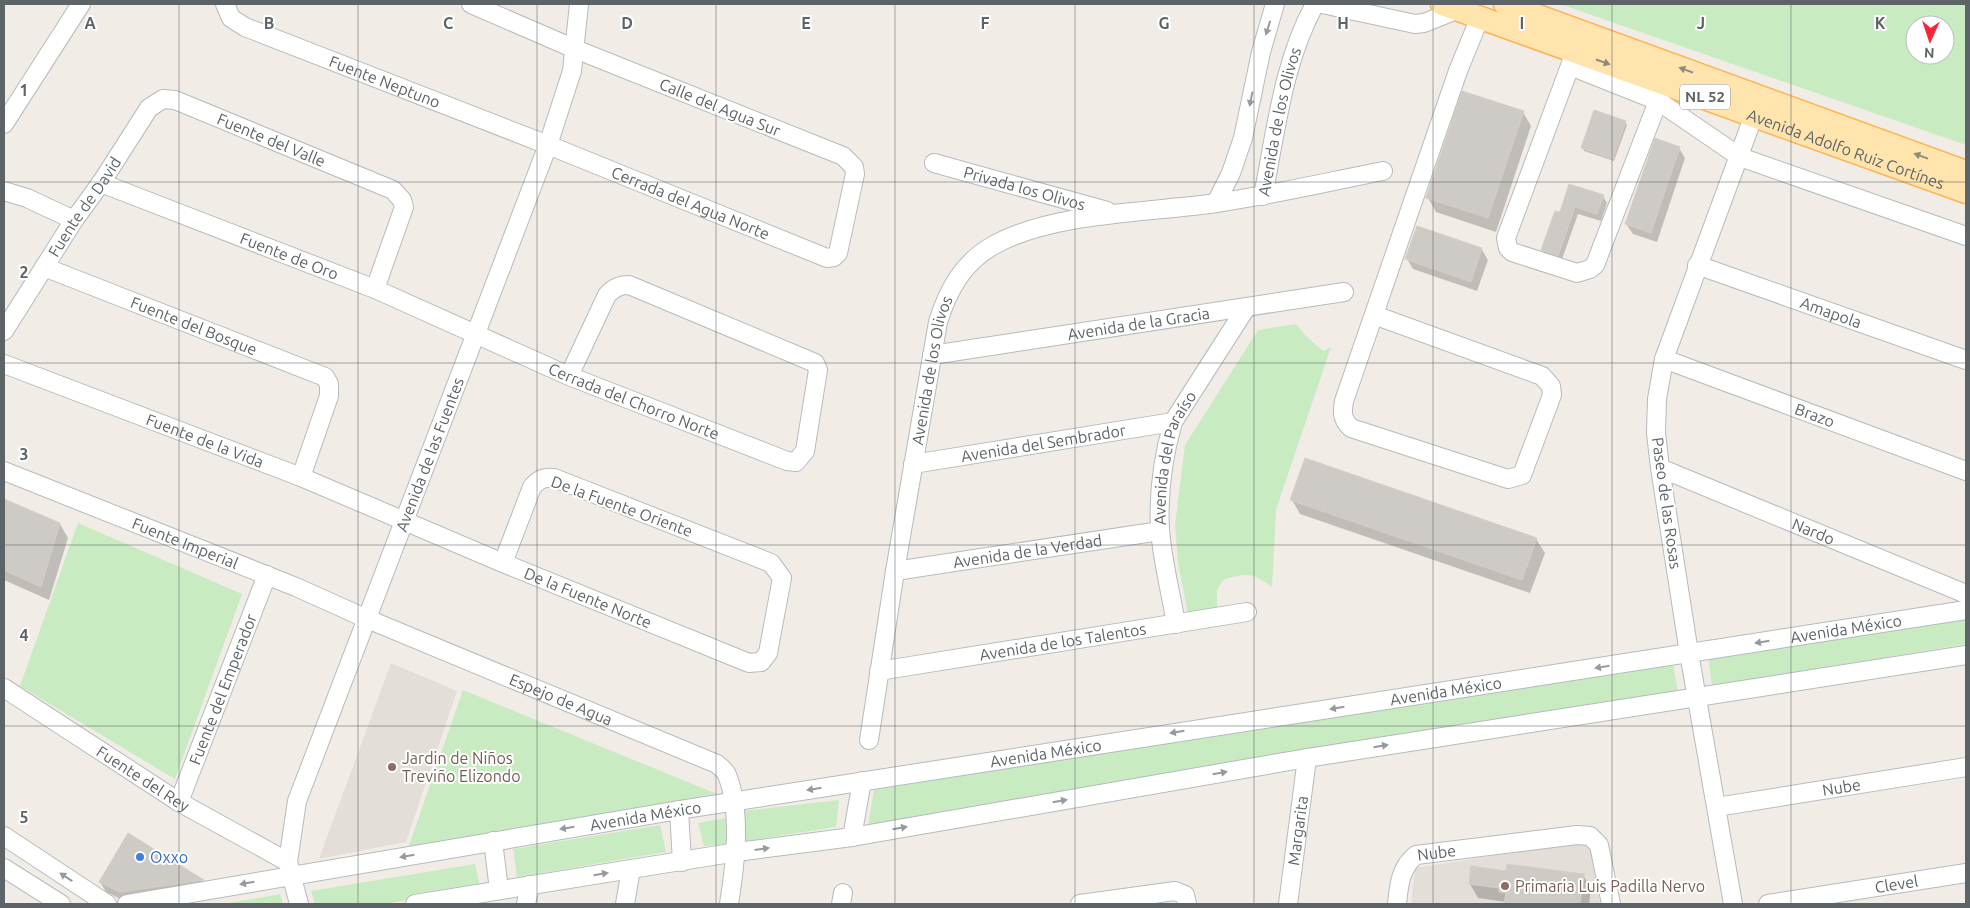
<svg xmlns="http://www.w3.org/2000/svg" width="1970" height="908" font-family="Ubuntu,sans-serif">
<rect width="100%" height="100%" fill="#f1ede6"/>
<!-- education -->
<g fill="#e3ded7">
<path d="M391 663 457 691 406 842 319 859Z"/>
<path d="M1592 840 1600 904H1411L1415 868Z"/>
</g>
<!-- green -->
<g fill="#c8ebc1" fill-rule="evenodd">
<path d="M1560 4H1966V145ZM1915 25H1945V55H1915Z"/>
<path d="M1296 324 1307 337 1323 351 1331 347 1276 510 1272 587C1252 572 1246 573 1223 580L1217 590V610L1189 619 1178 563 1175 525 1185 445 1258 330Z"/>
<path d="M78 523 242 594 175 779 20 686Z"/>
<path d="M1966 614V644L1712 686 1708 655Z"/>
<path d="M1672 659 1678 692 868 826 874 790Z"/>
<path d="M463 690 717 794 408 848Z"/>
<path d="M839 800 836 827 740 842 743 811Z"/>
<path d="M726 818V844L704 846 698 823Z"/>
<path d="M660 825 666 852 517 877 513 849Z"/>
<path d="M475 864 480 887 385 904H315L311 891Z"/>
<path d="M280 894 283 904H225Z"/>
</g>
<!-- shadow -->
<g fill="#0003">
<path d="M1523 112 1531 126 1496 232 1436 212 1428 198Z"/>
<path d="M1625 122 1627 125 1614 161 1584 151 1583 148Z"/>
<path d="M1679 148 1685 158 1657 242 1633 234 1626 224Z"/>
<path d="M1570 186 1603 196 1607 203 1601 221 1578 214 1561 262 1547 257 1543 250 1561 214Z"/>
<path d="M1417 227 1482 250 1488 260 1477 291 1413 269 1407 259Z"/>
<path d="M4 500 60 524 68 538 49 600 4 580Z"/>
<path d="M1292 500 1536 539 1545 553 1530 593 1300 514Z"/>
<path d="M128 834 203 881 208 891 127 902 106 892 100 882Z"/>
<path d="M1507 872 1583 875 1591 889 1589 904H1506V902L1478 898 1470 884Z"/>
</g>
<!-- building -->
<g fill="#cecac5" stroke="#d7cec4">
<path d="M1462 91 1524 111 1488 218 1426 198Z"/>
<path d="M1594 110 1626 121 1613 159 1581 148Z"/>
<path d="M1655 138 1680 147 1651 233 1625 224Z"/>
<path d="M1569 184 1604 195 1597 214 1575 207 1558 256 1541 250 1555 211 1560 212Z"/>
<path d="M1417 226 1482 248 1471 282 1405 259Z"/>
<path d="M1305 458 1537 538 1522 580 1290 500Z"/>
<path d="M4 499 60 523 41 587 4 570Z"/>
<path d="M128 833 204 880 120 892 99 882Z"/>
<path d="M1507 864 1584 874 1580 904H1504L1506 893 1499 892V888L1469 884 1471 866 1506 871Z"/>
</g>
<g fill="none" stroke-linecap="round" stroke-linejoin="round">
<defs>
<g id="minor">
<path id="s1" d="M225 4 231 18 245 27 548 145 827 258 834 257 838 253 855 174 854 167 843 156 575 49 471 4"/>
<path d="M1322 4 1415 24 1424 23 1459 9"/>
<path d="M1573 56 1570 66 1658 101 1740 157 1966 236"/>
<path d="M1570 66 1506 238 1508 248 1512 252 1577 273 1590 269 1595 265 1665 83"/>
<path d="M4 124 81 4"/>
<path id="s2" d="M934 163 1107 211"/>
<path id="s3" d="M101 183 375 289 569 376 787 461 796 462 805 451 818 370 815 363 629 285C619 285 614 288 607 295L569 376"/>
<path d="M4 191 27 198 74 220"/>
<path id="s4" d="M1263 196C1276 131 1283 62 1315 4"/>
<path d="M1216 203 1231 173 1243 138 1261 52 1275 4"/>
<path id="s5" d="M1697 265 1966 360"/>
<path id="s6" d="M44 267 325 377 329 384V396L301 477"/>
<path d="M1374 315 1542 376 1551 386 1552 395 1522 475 1508 479 1351 428C1342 419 1342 413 1344 401L1458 71 1480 17"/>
<path id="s7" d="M4 331 74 220 101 183 149 108 163 99 175 100 393 190 402 200 404 207 375 289"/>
<path id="s8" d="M932 355 1344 292"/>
<path id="s9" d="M1664 359 1966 471"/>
<path id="s10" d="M4 364 301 477 503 563 749 663 761 662 768 653 782 578 771 563 554 478C544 477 539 479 532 487L503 563"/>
<path id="s11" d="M913 464 1173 422"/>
<path id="s12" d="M1660 468 1966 594"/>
<path id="s13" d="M4 471 296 587 365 618 717 764C720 767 726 771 727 775 742 812 735 867 729 904"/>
<path id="s14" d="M895 571 1160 531"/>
<path id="s15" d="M1176 624C1171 593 1162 560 1160 529 1158 493 1163 457 1173 422L1246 308"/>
<path id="s16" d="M879 671 1247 612"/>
<path id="s17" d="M4 688 179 802 288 862"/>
<path id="s18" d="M869 740 895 571 938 322C948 290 963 262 994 245 1054 212 1148 213 1216 203 1272 195 1327 182 1383 171"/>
<path id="s19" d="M179 802 267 575"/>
<path id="s20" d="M1717 807 1966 767"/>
<path d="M679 810 682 862"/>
<path d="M4 836 107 904"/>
<path d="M852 837 862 781"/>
<path d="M493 841 499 890"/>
<path d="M4 868 61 904"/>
<path id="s21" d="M127 904 679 810 1966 610"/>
<path id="s22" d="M299 904 288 862 297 801 548 145 572 71 579 4"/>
<path d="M415 904 737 852 852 837 1307 758 1966 655"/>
<path d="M526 904 530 885"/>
<path d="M625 904 631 869"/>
<path d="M841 904 843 893"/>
<path d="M1080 904 1175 891 1185 895 1187 904"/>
<path id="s23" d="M1288 904 1307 758"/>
<path id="s24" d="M1397 904C1399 885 1400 868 1416 855L1577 835 1590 836 1599 845 1611 904"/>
<path d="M1733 904 1689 653 1660 468 1656 433 1657 399 1664 359 1758 104"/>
<path id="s25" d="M1768 904 1966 873"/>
</g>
<g id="major">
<path id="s26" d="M1442 4 1966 192"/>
<path d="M1505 4 1966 172"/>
</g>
</defs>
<!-- minor casing -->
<use href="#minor" stroke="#b6babe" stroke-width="20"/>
<!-- major casing -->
<use href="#major" stroke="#feb252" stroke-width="25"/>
<!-- minor -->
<use href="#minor" stroke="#fff" stroke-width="18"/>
<!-- major -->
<use href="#major" stroke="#ffe4ad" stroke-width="22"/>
</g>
<!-- one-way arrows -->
<defs><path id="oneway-solid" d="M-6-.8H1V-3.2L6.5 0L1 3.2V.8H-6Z" transform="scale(1.25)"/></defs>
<g fill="#969a9d">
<use href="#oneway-solid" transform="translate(1268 28) rotate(107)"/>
<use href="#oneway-solid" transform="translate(1251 99) rotate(101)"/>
<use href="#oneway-solid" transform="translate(1762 642) rotate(171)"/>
<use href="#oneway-solid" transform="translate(1602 667) rotate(171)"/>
<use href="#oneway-solid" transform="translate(1337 708) rotate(171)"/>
<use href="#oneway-solid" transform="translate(1177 732) rotate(171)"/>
<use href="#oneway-solid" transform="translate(1381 746) rotate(-9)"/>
<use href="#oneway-solid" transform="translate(1220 773) rotate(-10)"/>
<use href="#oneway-solid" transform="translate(814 789) rotate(171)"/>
<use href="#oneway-solid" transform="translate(1060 801) rotate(-10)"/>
<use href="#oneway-solid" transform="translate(567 828) rotate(171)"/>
<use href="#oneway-solid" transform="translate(900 828) rotate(-10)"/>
<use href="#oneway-solid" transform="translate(762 849) rotate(-8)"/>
<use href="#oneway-solid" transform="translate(407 856) rotate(170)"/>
<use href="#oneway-solid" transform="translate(601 874) rotate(-9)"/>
<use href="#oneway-solid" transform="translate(66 877) rotate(-147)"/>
<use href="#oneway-solid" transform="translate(247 883) rotate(170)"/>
</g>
<g fill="#8e8a7d">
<use href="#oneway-solid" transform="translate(1603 62) rotate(19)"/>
<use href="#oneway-solid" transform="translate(1686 70) rotate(-160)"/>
<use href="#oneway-solid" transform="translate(1921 156) rotate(-160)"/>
</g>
<!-- grid -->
<path fill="none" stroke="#5d6468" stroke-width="1" stroke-opacity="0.55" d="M179 4V904M358 4V904M537 4V904M716 4V904M895 4V904M1075 4V904M1254 4V904M1433 4V904M1612 4V904M1791 4V904M4 182H1966M4 363H1966M4 545H1966M4 726H1966"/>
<!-- markers -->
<g fill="#8d6e63" stroke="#fff" stroke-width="2">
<circle cx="392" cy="767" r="5"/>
<circle cx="1505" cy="886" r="5"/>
</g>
<circle fill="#3f7fe0" stroke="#fff" stroke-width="2" cx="140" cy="857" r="5"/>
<g text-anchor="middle" stroke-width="4" stroke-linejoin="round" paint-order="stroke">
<!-- shield labels -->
<rect fill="#fff" stroke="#8e9295" stroke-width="1" x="1680" y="84.5" width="50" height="25" rx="4"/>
<g font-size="15" font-weight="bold" fill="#5d6468">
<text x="1705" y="102">NL 52</text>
</g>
<!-- street labels -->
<g font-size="16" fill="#5d6468" stroke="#fff">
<text dy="6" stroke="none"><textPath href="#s1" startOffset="182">Fuente Neptuno</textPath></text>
<text transform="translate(720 107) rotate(22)" y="6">Calle del Agua Sur</text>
<text dy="6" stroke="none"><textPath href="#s4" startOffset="76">Avenida de los Olivos</textPath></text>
<text dy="6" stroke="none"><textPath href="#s7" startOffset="399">Fuente del Valle</textPath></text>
<text dy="6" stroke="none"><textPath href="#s26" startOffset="429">Avenida Adolfo Ruiz Cortínes</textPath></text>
<text dy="6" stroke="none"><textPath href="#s2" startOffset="94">Privada los Olivos</textPath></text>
<text dy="6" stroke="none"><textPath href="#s1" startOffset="511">Cerrada del Agua Norte</textPath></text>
<text dy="6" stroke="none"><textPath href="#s7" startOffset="148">Fuente de David</textPath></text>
<text dy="6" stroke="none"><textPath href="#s3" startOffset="202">Fuente de Oro</textPath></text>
<text dy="6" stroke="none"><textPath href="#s5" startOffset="142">Amapola</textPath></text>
<text dy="6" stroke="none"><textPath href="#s8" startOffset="209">Avenida de la Gracia</textPath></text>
<text dy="6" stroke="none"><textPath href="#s6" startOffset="161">Fuente del Bosque</textPath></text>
<text dy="6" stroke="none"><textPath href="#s18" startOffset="375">Avenida de los Olivos</textPath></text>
<text dy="6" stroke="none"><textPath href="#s3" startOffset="576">Cerrada del Chorro Norte</textPath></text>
<text dy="6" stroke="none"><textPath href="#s9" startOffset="161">Brazo</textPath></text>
<text dy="6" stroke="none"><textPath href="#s10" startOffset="215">Fuente de la Vida</textPath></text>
<text dy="6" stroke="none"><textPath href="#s11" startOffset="132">Avenida del Sembrador</textPath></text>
<text dy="6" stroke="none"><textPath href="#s22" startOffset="476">Avenida de las Fuentes</textPath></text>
<text dy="6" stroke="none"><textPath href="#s15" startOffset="170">Avenida del Paraíso</textPath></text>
<text transform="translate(1667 503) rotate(82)" y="6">Paseo de las Rosas</text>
<text transform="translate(622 506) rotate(20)" y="6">De la Fuente Oriente</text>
<text dy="6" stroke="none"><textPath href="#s12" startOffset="166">Nardo</textPath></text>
<text dy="6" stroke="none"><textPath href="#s13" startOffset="195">Fuente Imperial</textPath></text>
<text dy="6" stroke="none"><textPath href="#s14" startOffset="134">Avenida de la Verdad</textPath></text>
<text dy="6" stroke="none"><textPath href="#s10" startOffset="629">De la Fuente Norte</textPath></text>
<text dy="6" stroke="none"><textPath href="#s21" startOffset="1741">Avenida México</textPath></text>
<text dy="6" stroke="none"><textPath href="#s16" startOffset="186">Avenida de los Talentos</textPath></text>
<text dy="6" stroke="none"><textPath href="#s19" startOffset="121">Fuente del Emperador</textPath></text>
<text dy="6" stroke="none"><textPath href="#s21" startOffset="1336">Avenida México</textPath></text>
<text dy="6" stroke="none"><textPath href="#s13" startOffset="602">Espejo de Agua</textPath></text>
<text dy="6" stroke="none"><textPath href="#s21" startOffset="931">Avenida México</textPath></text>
<text dy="6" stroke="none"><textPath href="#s17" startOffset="166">Fuente del Rey</textPath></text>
<text dy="6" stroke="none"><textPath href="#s20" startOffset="126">Nube</textPath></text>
<text dy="6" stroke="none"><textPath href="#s21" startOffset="526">Avenida México</textPath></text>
<text dy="6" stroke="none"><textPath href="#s23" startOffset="74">Margarita</textPath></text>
<text dy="6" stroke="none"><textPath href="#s24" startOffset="75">Nube</textPath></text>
<text dy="6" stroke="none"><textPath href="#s25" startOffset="130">Clevel</textPath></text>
</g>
<!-- education labels -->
<g font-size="16" fill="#785e54" stroke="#fff" text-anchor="start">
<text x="402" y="764">Jardin de Niños<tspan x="402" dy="18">Treviño Elizondo</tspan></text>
<text x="1515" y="892">Primaria Luis Padilla Nervo</text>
</g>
<!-- shop labels -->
<g font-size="16" fill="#366cbe" stroke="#fff" text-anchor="start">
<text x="150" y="863">Oxxo</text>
</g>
</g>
<g font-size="16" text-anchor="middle" font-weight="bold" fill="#5d6468" stroke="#fff" stroke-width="4" stroke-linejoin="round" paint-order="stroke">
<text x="90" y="29">A</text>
<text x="269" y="29">B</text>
<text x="448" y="29">C</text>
<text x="627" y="29">D</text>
<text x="806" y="29">E</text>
<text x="985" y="29">F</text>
<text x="1164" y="29">G</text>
<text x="1343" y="29">H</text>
<text x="1522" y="29">I</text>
<text x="1701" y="29">J</text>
<text x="1880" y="29">K</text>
<text x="24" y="96">1</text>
<text x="24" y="278">2</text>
<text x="24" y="460">3</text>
<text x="24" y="641">4</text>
<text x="24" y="823">5</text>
</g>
<!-- border -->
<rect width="1970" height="908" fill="none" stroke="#5d6468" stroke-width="10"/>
<!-- north arrow -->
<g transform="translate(1930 40) rotate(183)"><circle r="24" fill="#ffffff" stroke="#bec1c3"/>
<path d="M0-4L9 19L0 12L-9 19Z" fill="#f92437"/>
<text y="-8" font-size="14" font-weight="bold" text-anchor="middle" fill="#5d6468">N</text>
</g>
</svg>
